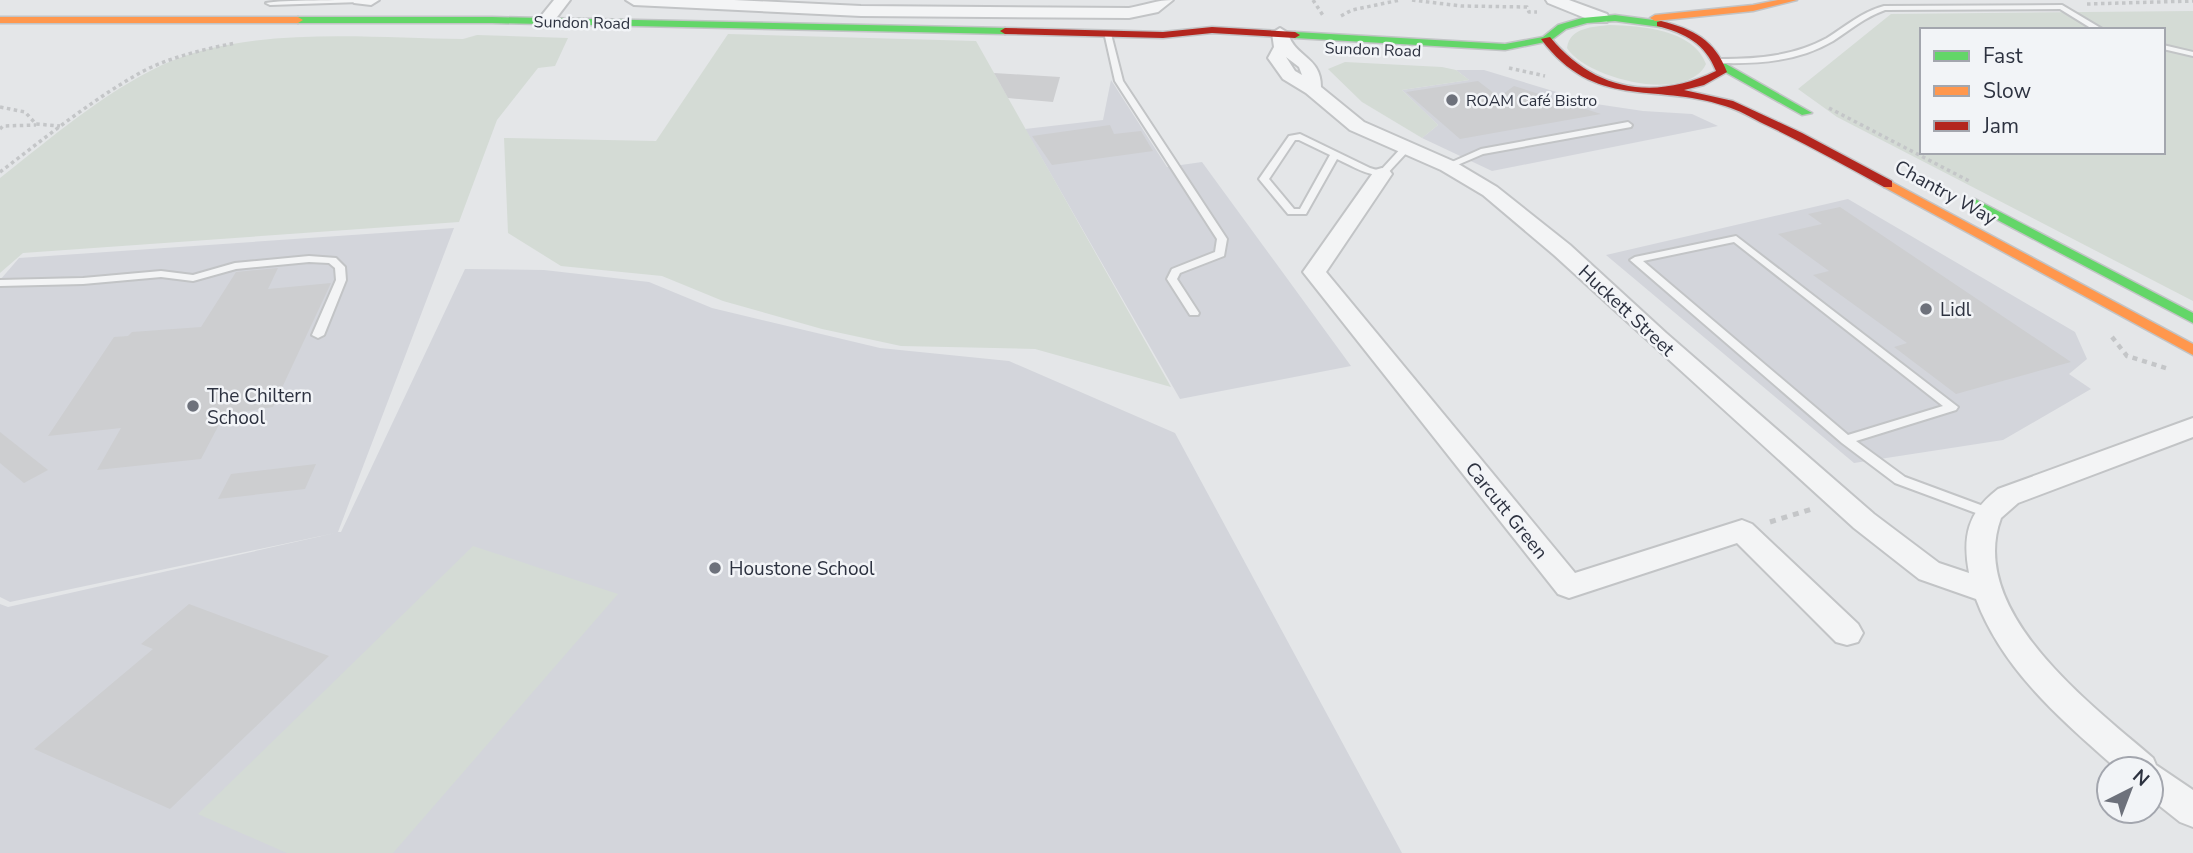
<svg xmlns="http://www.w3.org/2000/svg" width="2193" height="853" font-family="'Nunito Sans',sans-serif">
<rect width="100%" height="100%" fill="#e4e6e8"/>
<!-- built -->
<g fill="#d3d5db">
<path d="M1456 70H1484L1596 104 1643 111 1692 114 1718 126 1492 171 1422 138 1438 125 1402 90 1469 80Z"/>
<path d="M1111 80 1167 167 1202 162 1351 366 1180 399 1025 129 1103 120Z"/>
<path d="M1848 199 2075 332 2087 359 2069 374 2091 389 2003 440 1854 463 1606 255Z"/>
<path d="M454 228 338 532H341L465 269 544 270 649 282 712 308 880 348 1009 361 1175 433 1402 853H0V604L8 607 335 533 10 602 0 597V280L19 258Z"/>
</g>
<!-- green -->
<g fill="#d4dbd5" fill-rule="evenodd">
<path d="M2193 11V301L1837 117 1798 89 1891 14ZM1922 30H2163V152H1922Z"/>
<path d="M1610 25C1641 26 1693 29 1706 64 1687 104 1587 79 1567 48 1570 27 1593 27 1610 25Z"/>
<path d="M728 34 976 41 1171 387 1035 349 901 346 822 329 723 301 662 276 561 266 508 233 504 138 656 141Z"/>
<path d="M477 35 568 38 555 66 538 68 497 120 459 222 23 253 0 273V178C51 138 103 93 162 65 248 25 370 38 463 39Z"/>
<path d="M1345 62 1442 67 1456 70 1469 80 1402 90 1438 125 1422 138 1362 102 1328 69Z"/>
<path d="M473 546 618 594 393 853H287L198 814Z"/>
</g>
<!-- building -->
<g fill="#cdced0">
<path d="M994 73 1060 77 1053 102 1008 98Z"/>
<path d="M1478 81 1499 97 1514 86 1601 114 1460 139 1406 92Z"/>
<path d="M1110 125 1114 134 1141 131 1153 151 1052 165 1032 136Z"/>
<path d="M1840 207 2071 362 1956 394 1894 347 1907 343 1813 275 1829 271 1778 234 1822 224 1808 214Z"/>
<path d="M278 268 268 289 331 283 273 407 224 415 201 459 97 470 121 428 48 436 114 337 128 336 132 332 201 327 236 272Z"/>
<path d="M0 432 48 470 24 483 0 463Z"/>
<path d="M316 464 305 489 218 499 231 474Z"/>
<path d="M189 604 329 656 170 809 34 749 153 649 141 644Z"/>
</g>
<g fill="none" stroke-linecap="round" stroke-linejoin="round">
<defs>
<g id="lane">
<path d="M364 0 360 2 270 5 266 3C281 0 344 0 364 0Z"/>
<path d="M2062 5 2104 30H2094L2060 9 1885 10C1865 17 1850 30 1833 41 1799 61 1760 64 1721 63L1717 61 1721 59C1758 59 1794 56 1827 38 1846 26 1862 12 1884 6Z"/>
<path d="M1104 32 1111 34 1123 81 1227 239 1224 256 1180 273 1177 279 1199 313 1198 315H1190L1167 279 1172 269 1215 252 1217 239 1115 81Z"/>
<path d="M2163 45 2193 52V56L2163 49Z"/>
<path d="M1628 122 1632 125 1631 127 1483 154 1448 169 1443 166 1481 149Z"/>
<path d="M1300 134 1370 168 1380 171 1403 146 1406 145 1411 148 1385 176C1368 176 1352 166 1337 159L1306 214H1288L1259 179 1289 136ZM1295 140H1299L1330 155 1300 209H1294L1269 179Z"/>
<path d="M1736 236 1958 407 1956 410 1856 441 1905 477 1994 510 1996 513 1994 516H1984L1895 483 1842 443 1630 260 1635 257ZM1734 242 1943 406 1848 435 1643 261Z"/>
<path d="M309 256 336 258 345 267 346 280 324 335 318 338 312 335 336 280 335 268 329 263 309 262 236 269 193 281 161 277 83 284 0 286V280L83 278 161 271 193 275 235 263Z"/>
</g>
<g id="street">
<path d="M352 0H379L371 5 354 3Z"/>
<path d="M554 0H570L551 25H539L537 21Z"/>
<path d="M626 0H734L861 6 1129 8C1145 5 1157 0 1173 0L1158 12 1129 18 861 16 634 5Z"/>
<path d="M1546 0H1569L1607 14 1609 18 1607 22H1595L1548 3Z"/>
<path d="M1280 28 1288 33C1294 57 1321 56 1321 87L1364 122 1455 162 1497 187 1570 245 1666 333 1874 514 1939 563 1969 573C1962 536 1968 512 1998 489L2193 418V437L2018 503 2001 518C1966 612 2093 706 2153 758L2156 765 2193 790V827L2180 822 2151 799V769H2117C2062 720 2003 671 1976 599L1919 579 1854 528 1554 255 1483 195 1441 170 1350 130 1306 93 1283 79 1268 58 1274 47 1272 33ZM1286 57 1299 67 1302 75 1295 71Z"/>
<path d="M1382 168 1389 170 1392 174 1326 272 1575 573 1742 520 1752 524 1858 624 1863 633 1858 642 1847 645 1836 642 1737 543 1569 598 1558 594 1303 272 1375 170Z"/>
</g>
<g id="fast">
<path d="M1615 15 1661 21 1666 24 1661 27 1615 21 1587 23 1566 29 1550 41 1505 50 1295 38 1290 35 1295 32 1505 44 1543 37 1558 25 1582 18Z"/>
<path d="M492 17 1005 28 1010 31 1005 34 492 23H298L293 20 298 17Z"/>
<path d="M1718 64H1726L1812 113 1802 115 1718 68Z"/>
<path d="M1975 199 2193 313V323L1971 206V200Z"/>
</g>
<g id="slow">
<path d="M1778 0H1797L1753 11 1655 21 1650 18 1655 15 1753 5Z"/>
<path d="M0 17H298L303 20 298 23H0Z"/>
<path d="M1888 180 2193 344V355L1884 187V181Z"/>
</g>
<g id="jam">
<path d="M1661 21C1693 29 1715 40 1727 72L1704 85 1684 90 1733 101 1802 133 1892 181V187H1884C1844 165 1805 143 1764 124 1752 118 1739 110 1725 106 1653 82 1595 111 1541 39L1550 37C1594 91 1654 101 1716 71 1705 43 1685 33 1657 26V22Z"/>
<path d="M1212 27 1295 32 1300 35 1295 38 1212 33 1163 38 1005 34 1000 31 1005 28 1163 32Z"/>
</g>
</defs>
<!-- lane casing -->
<use href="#lane" stroke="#c2c4c6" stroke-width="4"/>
<!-- street casing -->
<use href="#street" stroke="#c2c4c6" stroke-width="4"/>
<!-- fast casing -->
<use href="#fast" stroke="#c2c4c6" stroke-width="3"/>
<!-- slow casing -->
<use href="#slow" stroke="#c2c4c6" stroke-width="3"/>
<!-- jam casing -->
<use href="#jam" stroke="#c2c4c6" stroke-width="3"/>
<!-- path-far2 -->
<g stroke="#c4c6c8" stroke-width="3.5" stroke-dasharray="3.5 3.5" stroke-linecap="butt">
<path d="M1313 0 1324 17"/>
<path d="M1412 0 1461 6 1527 7 1529 12H1537"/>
<path d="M2087 4 2193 1"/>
<path d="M1341 16 1352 10 1400 0"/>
<path d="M1509 68 1545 76"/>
<path d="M0 107 25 112 36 124 60 126"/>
<path d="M1829 108 1971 182"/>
<path d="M0 129 3 126 36 125"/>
<path d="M0 172C45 138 89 102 138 74 166 58 204 49 236 43"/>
</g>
<!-- path-far1 -->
<path stroke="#c4c6c8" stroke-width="4.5" stroke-dasharray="5 5" stroke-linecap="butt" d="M2112 337 2127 356 2169 369"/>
<!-- path -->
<path stroke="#c4c6c8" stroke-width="5" stroke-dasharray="6 6" stroke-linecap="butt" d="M1770 522 1815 508"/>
<!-- lane -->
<use href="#lane" fill="#f3f4f5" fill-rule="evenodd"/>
<!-- street -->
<use href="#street" fill="#f3f4f5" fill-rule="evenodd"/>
<!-- fast -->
<use href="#fast" fill="#63d668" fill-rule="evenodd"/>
<!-- slow -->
<use href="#slow" fill="#ff974d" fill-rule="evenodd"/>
<!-- jam -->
<use href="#jam" fill="#b3261e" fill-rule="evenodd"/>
</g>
<!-- markers -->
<g fill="#6d717b" stroke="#f2f4f7" stroke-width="2.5">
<circle cx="1452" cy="100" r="7"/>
<circle cx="1926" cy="309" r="7"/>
<circle cx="193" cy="406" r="7"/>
<circle cx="715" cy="568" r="7"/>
</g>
<g text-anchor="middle" stroke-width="5" stroke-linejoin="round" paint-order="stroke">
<!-- far-street labels -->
<g font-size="16" fill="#2d3240" stroke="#f2f4f7">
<text transform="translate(582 22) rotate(1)" y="6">Sundon Road</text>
<text transform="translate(1373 49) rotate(2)" y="6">Sundon Road</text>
</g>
<!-- far-poi labels -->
<g font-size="16" fill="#2d3240" stroke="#f2f4f7" text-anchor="start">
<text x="1466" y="106">ROAM Café Bistro</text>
</g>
<!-- street labels -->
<g font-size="19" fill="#2d3240" stroke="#f2f4f7">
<text transform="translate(1946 192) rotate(29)" y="7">Chantry Way</text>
<text transform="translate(1627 310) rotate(43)" y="7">Huckett Street</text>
<text transform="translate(1507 510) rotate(51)" y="7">Carcutt Green</text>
</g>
<!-- poi labels -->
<g font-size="19" fill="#2d3240" stroke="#f2f4f7" text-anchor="start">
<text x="1940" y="316">Lidl</text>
<text x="207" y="402">The Chiltern<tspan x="207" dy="22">School</tspan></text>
<text x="729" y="575">Houstone School</text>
</g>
</g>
<!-- legend -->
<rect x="1920" y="28" width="245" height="126" fill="#f2f4f7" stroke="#a3a6ae" stroke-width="2"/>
<rect x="1934" y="51" width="35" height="10" fill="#63d668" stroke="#a3a6ae" stroke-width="2"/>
<text x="1983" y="63" font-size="21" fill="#2d3240">Fast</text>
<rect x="1934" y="86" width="35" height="10" fill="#ff974d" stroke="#a3a6ae" stroke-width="2"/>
<text x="1983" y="98" font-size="21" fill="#2d3240">Slow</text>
<rect x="1934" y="121" width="35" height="10" fill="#b3261e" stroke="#a3a6ae" stroke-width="2"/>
<text x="1983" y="133" font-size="21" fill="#2d3240">Jam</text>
<!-- north arrow -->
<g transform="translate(2130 790) rotate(42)"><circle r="33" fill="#f2f4f7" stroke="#a3a6ae" stroke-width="2"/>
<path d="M0-5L12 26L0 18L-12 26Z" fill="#6d717b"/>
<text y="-10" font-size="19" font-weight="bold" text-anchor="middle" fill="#2d3240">N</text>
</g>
</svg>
